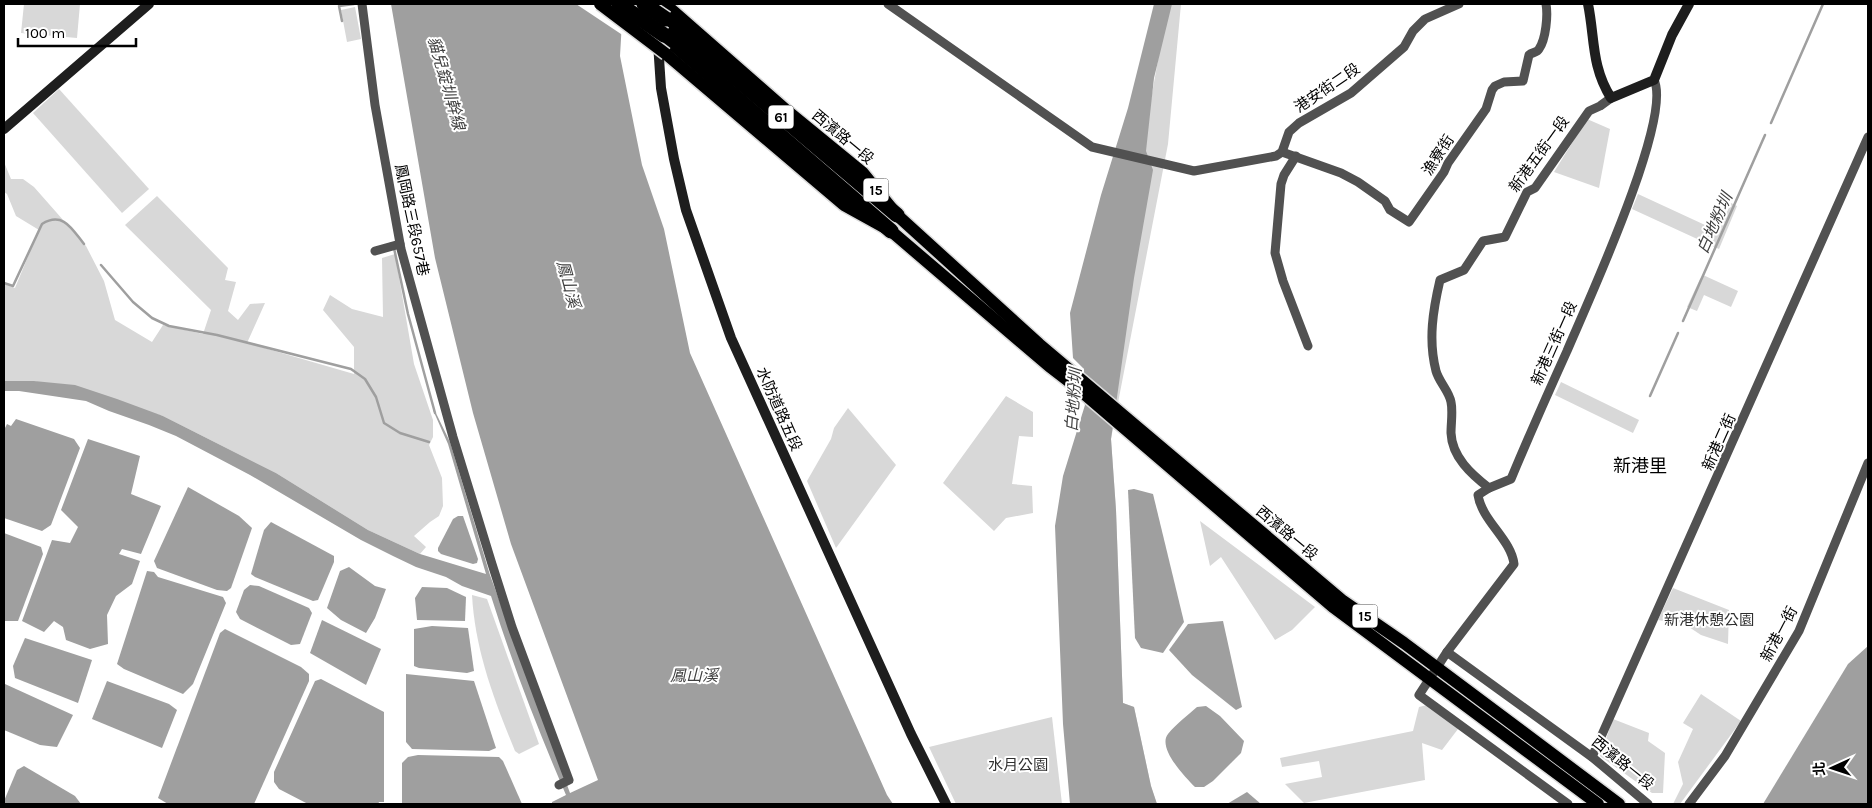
<svg xmlns="http://www.w3.org/2000/svg" width="1872" height="808" font-family="Karla,'Noto Sans TC',sans-serif">
<rect width="100%" height="100%" fill="#fff"/>
<!-- green -->
<g fill="#d8d8d8">
<path d="M24 4H80L77 38 21 33Z"/>
<path d="M1168 4H1181L1168 144 1111 439 1116 510 1123 703 1134 707 1151 786 1157 804H1119L1078 508Z"/>
<path d="M355 7 361 39 347 42 341 10Z"/>
<path d="M59 89 149 189 122 213 33 113Z"/>
<path d="M1587 119 1610 129 1599 188 1554 172Z"/>
<path d="M4 162 11 179H23L34 187 86 246 104 281 115 320 152 342 163 325 203 334 211 310 125 225 157 196 228 268 225 280 236 282 228 311 238 320 250 304 265 303 247 343 354 374V347L323 310 330 295 352 309 383 317 382 258 395 254 414 364 433 420V437L429 445 442 478 443 506 439 516 430 522 414 536 426 547 420 554 368 530 276 473 163 416 34 381H4V284L15 288 39 230 16 216 7 194 4 192Z"/>
<path d="M1638 194 1718 231 1731 203 1737 206 1719 249 1632 209Z"/>
<path d="M1703 275 1738 291 1731 307 1704 295 1697 311 1687 307 1700 279Z"/>
<path d="M1561 382 1639 420 1633 433 1555 395Z"/>
<path d="M1006 396 1033 412V437L1019 436 1012 484 1032 486 1033 513 1006 518 994 531 943 483Z"/>
<path d="M848 408 896 465 836 548 807 481 831 439 834 428Z"/>
<path d="M1200 521 1315 607 1292 630 1275 640 1221 557 1210 566Z"/>
<path d="M1673 588 1729 610 1728 644 1701 635 1686 625 1658 620Z"/>
<path d="M472 595 487 599 539 744 519 754 515 751C494 700 475 650 472 595Z"/>
<path d="M1701 694 1741 721 1680 804H1673L1683 784 1678 762 1693 729 1683 723Z"/>
<path d="M1427 705 1458 729 1442 750 1422 743 1425 780 1304 803 1285 784 1322 777 1319 761 1282 767 1280 758 1413 731 1419 707Z"/>
<path d="M1052 717 1062 804H956L929 747Z"/>
<path d="M1613 719 1649 733 1648 741 1665 753 1663 793H1652L1600 756Z"/>
</g>
<!-- water -->
<g fill="#9f9f9f">
<path d="M391 4H623L620 56 642 165 664 229 690 353 887 795 893 804H552V802L566 795C538 730 512 663 491 596L462 586 446 577 416 567 393 556 361 540 250 475 176 436 149 425 109 411 86 401 19 391H4V381H34L75 385 117 399 163 416 276 473 368 530 420 554 486 574 448 444 433 410 434 409 450 442 490 575 570 793 598 780 511 544 473 413 435 258Z"/>
<path d="M1154 4H1172L1154 78 1146 151 1153 170 1134 278 1111 439 1116 510 1123 703 1134 707 1151 786 1157 804H1070L1063 724 1055 526 1063 476 1085 405 1081 395 1084 369 1073 358 1070 313 1101 195 1128 108Z"/>
<path d="M16 419 74 439 80 448 51 525 42 531 4 518V430L7 424 11 426Z"/>
<path d="M88 439 140 456 131 494 161 506 141 554 122 549 119 554 140 561 132 584 116 596 107 615 108 644 90 649 66 640 63 627 54 621 44 632 22 621 52 540 70 543 78 527 61 510Z"/>
<path d="M188 487 239 516 252 528 231 588 227 591 217 590 157 568 154 561Z"/>
<path d="M1134 489 1153 494 1184 622 1163 653 1141 648 1135 638 1128 490Z"/>
<path d="M458 516H463L478 559 477 563 473 564 441 554 438 551V548L453 519Z"/>
<path d="M271 522 334 556V562L318 600 313 601 255 577 251 574 264 530Z"/>
<path d="M4 533 41 547 43 554 18 621H4Z"/>
<path d="M349 567 375 586 386 589 375 618 366 633 341 620 327 608 340 571Z"/>
<path d="M147 571 154 572 158 577 223 597 226 603 193 684 183 694 124 669 117 664Z"/>
<path d="M250 585 259 586 309 608 312 613 300 644 291 645 240 619 236 612 244 590Z"/>
<path d="M422 587 447 588 466 597 465 621 417 620 415 598Z"/>
<path d="M322 620 381 649 366 685 310 653Z"/>
<path d="M1223 621 1242 707 1236 710 1192 675 1169 650 1188 624Z"/>
<path d="M432 626 468 628 474 671 467 673 419 668 414 666V629Z"/>
<path d="M225 629 301 667 309 674V681L254 804H168L158 798 220 633Z"/>
<path d="M25 638 92 660 78 703 15 678 13 666Z"/>
<path d="M1868 646V804H1763L1848 664Z"/>
<path d="M406 674 474 681 496 748 489 751 412 749 406 742Z"/>
<path d="M321 679 384 712V802H379L378 804H308L279 789 274 782V772L315 681Z"/>
<path d="M107 681 169 704 177 710 162 748 92 719Z"/>
<path d="M5 684 73 715 57 747 40 745 4 730V688Z"/>
<path d="M1206 706 1220 716 1244 741 1241 753 1213 781 1204 787H1195C1185 777 1157 748 1168 734 1176 724 1188 715 1197 707Z"/>
<path d="M418 755 499 757 503 761 522 804H402V763L408 757Z"/>
<path d="M24 766 75 796 81 804H4V801L17 770Z"/>
<path d="M1247 792 1261 804H1227Z"/>
</g>
<!-- pier -->
<path fill="#fff" d="M576 4H625L624 36Z"/>
<g fill="none" stroke-linecap="round" stroke-linejoin="round">
<!-- stream -->
<g stroke="#9f9f9f" stroke-width="2.5">
<path d="M342 21 339 6 354 4"/>
<path d="M1771 123 1823 4"/>
<path d="M394 248 408 314 435 413"/>
<path d="M101 265 133 302 152 318 169 326 217 335 351 369 365 379 376 397 384 423 400 433 429 442"/>
<path d="M4 283 13 286 42 224C63 211 72 229 84 244"/>
<path d="M1683 321 1765 135"/>
<path d="M1650 396 1678 333"/>
</g>
<defs>
<g id="primary">
<path d="M665 4 786 110 863 173 897 215 1039 344 1343 601 1404 643 1619 804"/>
<path d="M666 54 844 205 891 231 1049 366 1075 386 1333 607 1598 804"/>
</g>
<g id="highway">
<path d="M666 19 897 215"/>
<path d="M664 35 891 231"/>
</g>
</defs>
<!-- primary casing -->
<use href="#primary" stroke="#dbdbdb" stroke-width="15"/>
<!-- highway casing -->
<use href="#highway" stroke="#dbdbdb" stroke-width="18"/>
<!-- street -->
<g stroke="#515151" stroke-width="9">
<path d="M362 4 375 105 401 249 453 437 492 564 512 627 569 780 559 785"/>
<path d="M888 4 1092 147 1194 171 1276 156 1282 152 1289 132 1299 123 1351 93 1404 47 1413 31 1425 19 1459 4"/>
<path d="M1282 152 1341 173 1358 182 1385 201 1390 210 1409 222 1444 172 1448 163 1486 109 1492 90 1495 86 1504 82 1523 81 1529 55C1532 52 1537 53 1539 49 1546 39 1548 15 1546 4"/>
<path d="M1296 156 1284 175 1281 184 1275 253 1283 281 1308 346"/>
<path d="M375 251 400 244"/>
<path d="M1489 488C1471 474 1452 457 1451 433 1451 423 1453 411 1451 402 1449 391 1439 382 1436 371 1428 340 1433 310 1440 280L1464 270 1483 241 1505 237 1527 192 1535 188 1589 111 1600 106 1611 98"/>
<path d="M1447 652 1514 564C1511 539 1482 521 1478 495L1489 488 1511 479C1529 436 1548 393 1567 351 1586 306 1673 118 1654 80"/>
<path d="M1592 757 1868 137"/>
<path d="M1568 804 1419 695 1447 652 1592 757 1648 804"/>
<path d="M1689 804 1725 756 1799 631 1868 463"/>
</g>
<!-- secondary -->
<g stroke="#1e1e1e" stroke-width="10">
<path d="M1588 4C1595 38 1591 66 1611 98L1654 80 1672 35 1689 4"/>
<path d="M658 43 661 88 674 159 686 210 731 338 911 734 946 804"/>
<path d="M4 129 149 4"/>
</g>
<!-- primary -->
<use href="#primary" stroke="#000" stroke-width="12"/>
<!-- highway -->
<use href="#highway" stroke="#000" stroke-width="15"/>
<defs>
<path id="primary-bridge" d="M600 4 666 54"/>
<g id="highway-bridge">
<path d="M619 4 664 35"/>
<path d="M644 4 666 19"/>
</g>
</defs>
<!-- primary-bridge casing -->
<use href="#primary-bridge" stroke="#dbdbdb" stroke-width="15" stroke-linecap="butt"/>
<!-- highway-bridge casing -->
<use href="#highway-bridge" stroke="#dbdbdb" stroke-width="18" stroke-linecap="butt"/>
<!-- primary-bridge -->
<use href="#primary-bridge" stroke="#000" stroke-width="12"/>
<!-- highway-bridge -->
<use href="#highway-bridge" stroke="#000" stroke-width="15"/>
</g>
<g text-anchor="middle" stroke-width="4" stroke-linejoin="round" paint-order="stroke">
<!-- shield labels -->
<g fill="#fff" stroke="#4c4c4c" stroke-width="1">
<rect x="768.5" y="105.5" width="25" height="23" rx="4"/>
<rect x="863.5" y="178.5" width="25" height="23" rx="4"/>
<rect x="1352.5" y="604.5" width="25" height="23" rx="4"/>
</g>
<g font-size="14" font-weight="bold" fill="#000">
<text x="781" y="122">61</text>
<text x="876" y="195">15</text>
<text x="1365" y="621">15</text>
</g>
<!-- street labels -->
<g font-size="15" fill="#000" stroke="#fff">
<text transform="translate(1327 88) rotate(-34)" y="5">港安街二段</text>
<text transform="translate(843 137) rotate(40)" y="5">西濱路一段</text>
<text transform="translate(1539 154) rotate(-54)" y="5">新港五街一段</text>
<text transform="translate(1438 155) rotate(-57)" y="5">漁寮街</text>
<text transform="translate(412 220) rotate(78)" y="5">鳳岡路三段657巷</text>
<text transform="translate(1554 343) rotate(-66)" y="5">新港三街一段</text>
<text transform="translate(779 409) rotate(66)" y="5">水防道路五段</text>
<text transform="translate(1719 442) rotate(-66)" y="5">新港二街</text>
<text transform="translate(1287 533) rotate(40)" y="5">西濱路一段</text>
<text transform="translate(1779 634) rotate(-62)" y="5">新港一街</text>
<text transform="translate(1623 763) rotate(39)" y="5">西濱路一段</text>
</g>
<!-- park labels -->
<g font-size="15" fill="#2f2f2f" stroke="#fff">
<text x="1709" y="625">新港休憩公園</text>
<text x="1018" y="770">水月公園</text>
</g>
<!-- water labels -->
<g font-size="16" font-style="italic" fill="#404040" stroke="#fff">
<text transform="translate(447 83) rotate(74)" y="6">貓兒錠圳幹線</text>
<text transform="translate(1714 223) rotate(-66)" y="6">白地粉圳</text>
<text transform="translate(569 284) rotate(75)" y="6">鳳山溪</text>
<text transform="translate(1073 400) rotate(-86)" y="6">白地粉圳</text>
<text x="694" y="681">鳳山溪</text>
</g>
<!-- quarter labels -->
<g font-size="18" fill="#000" stroke="#fff">
<text x="1640" y="472">新港里</text>
</g>
</g>
<!-- border -->
<rect width="1872" height="808" fill="none" stroke="#000000" stroke-width="10"/>
<!-- north arrow -->
<g transform="translate(1832 768) rotate(267)" stroke="#ffffff" stroke-width="4" paint-order="stroke">
<path d="M0-4L9 19L0 12L-9 19Z" fill="#000000"/>
<text y="-8" font-size="14" font-weight="bold" text-anchor="middle" fill="#000000">北</text>
</g>
<!-- scale -->
<path d="M18 38v8h118v-8" fill="none" stroke="#000000" stroke-width="2.5"/>
<text x="25" y="38" font-size="15" fill="#000000" stroke="#ffffff" stroke-width="4" paint-order="stroke">100 m</text>
</svg>
